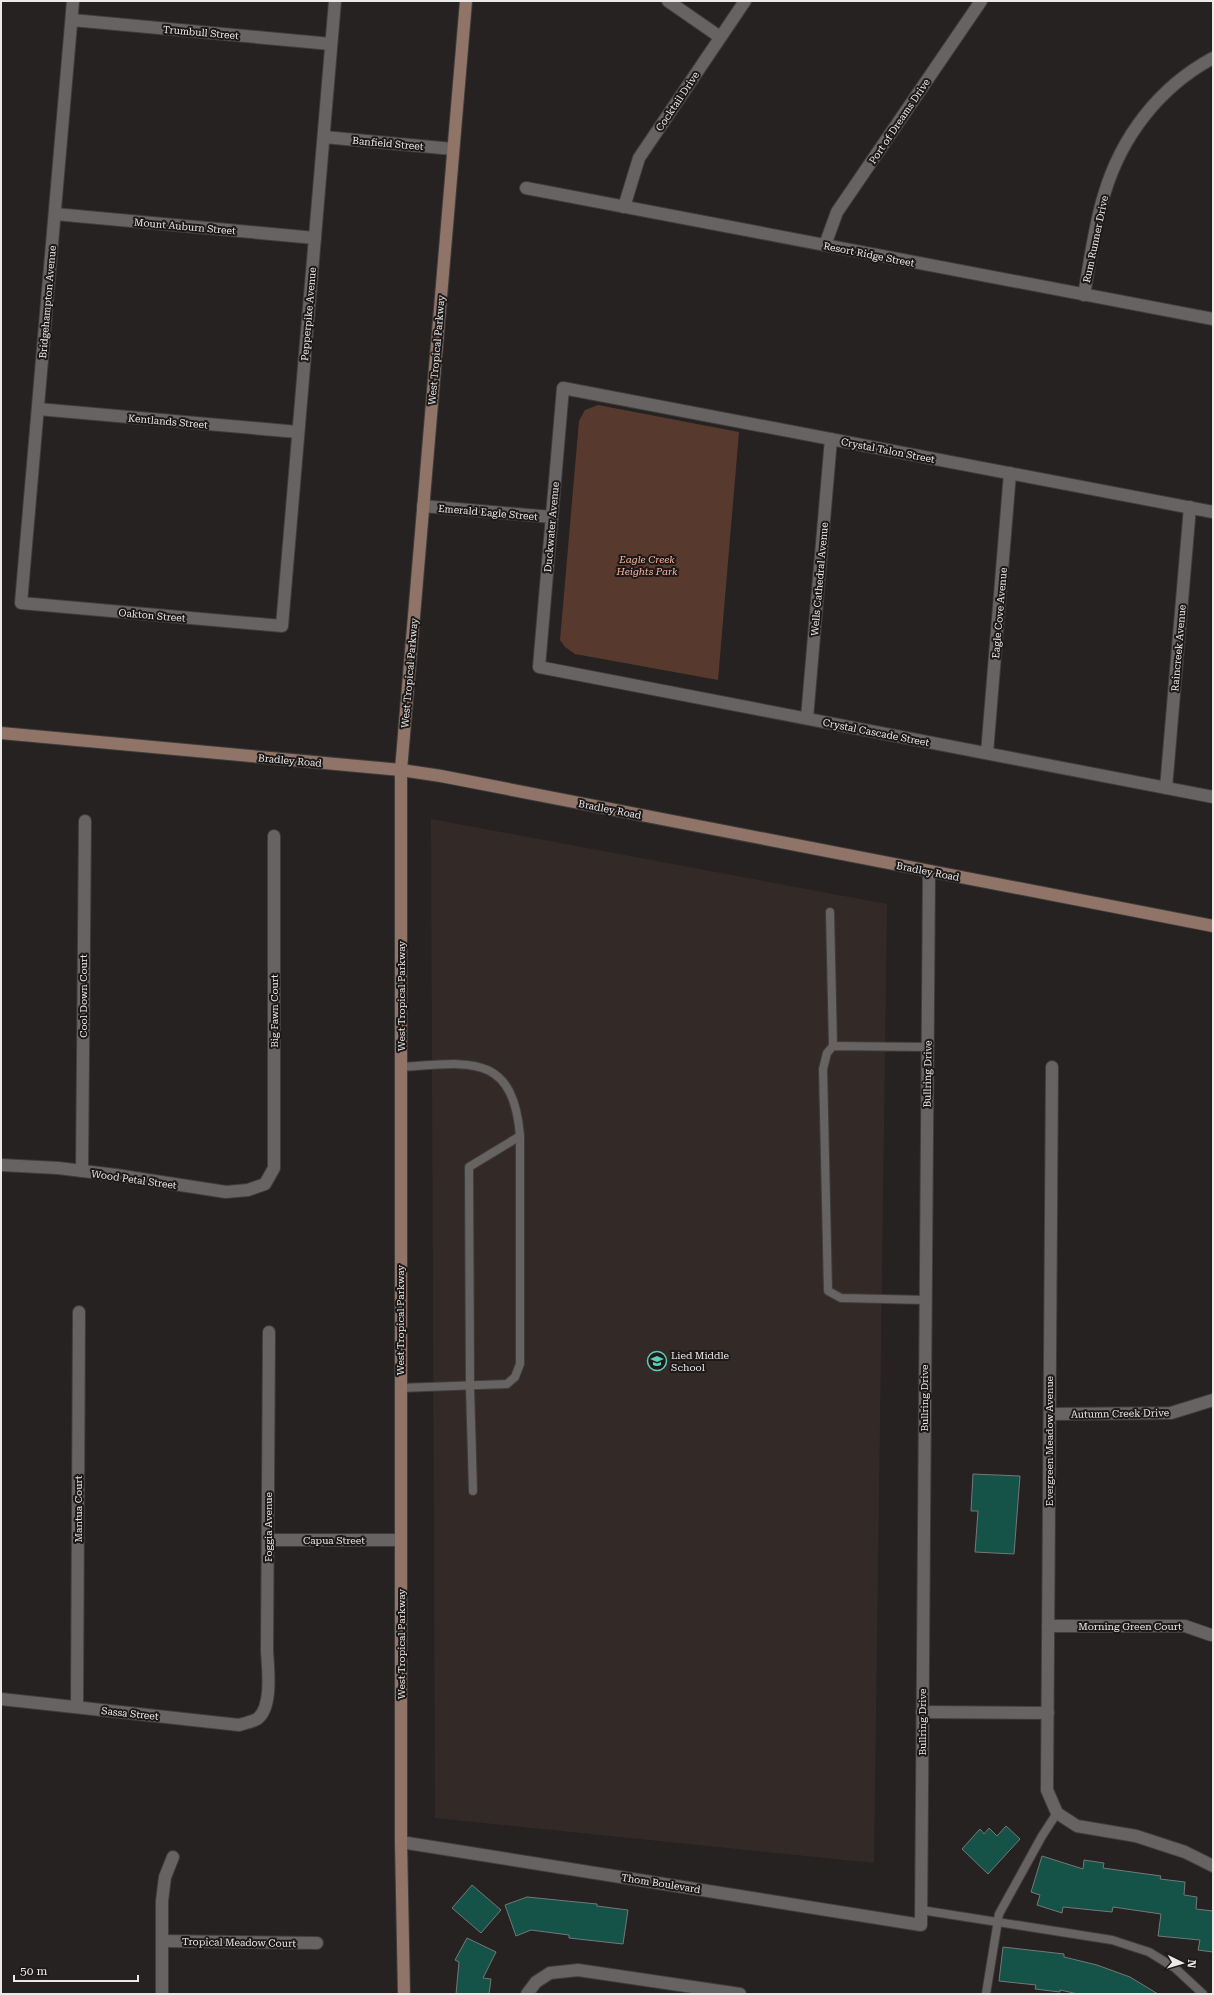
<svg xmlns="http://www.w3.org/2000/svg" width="1214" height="1995" font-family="'Roboto Serif',serif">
<rect width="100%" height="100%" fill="#252221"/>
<!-- built -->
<path fill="#332a27" d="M431 819 887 904 874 1863 435 1818Z"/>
<!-- green -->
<path fill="#58392d" d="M598 405 739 432 718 680 575 654 565 647 560 640 579 421 585 410Z"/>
<!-- building -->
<g fill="#155248" stroke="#747877">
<path d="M973 1474 1020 1476 1014 1554 975 1552 978 1511H971Z"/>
<path d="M1006 1826 1020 1839 988 1874 962 1849 980 1829 984 1834 989 1828 997 1836Z"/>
<path d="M1042 1856 1083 1869 1084 1860 1104 1863 1103 1868 1161 1876 1160 1879 1185 1882 1184 1895 1197 1897 1196 1909 1213 1911V1952L1198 1950 1200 1940 1158 1936 1161 1914 1113 1907 1112 1912 1063 1907 1062 1913 1037 1905 1040 1895 1031 1892Z"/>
<path d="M472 1885 501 1910 481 1933 452 1908Z"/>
<path d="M527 1897 597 1904V1906L628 1910 623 1944 569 1938V1935L531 1930 516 1936 505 1905Z"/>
<path d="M467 1938 496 1952 483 1978 491 1979 489 1994H456L459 1962 455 1960Z"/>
<path d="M1003 1947 1064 1954V1957L1097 1965 1130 1977 1158 1994H1078L1060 1990V1992L1035 1989 1036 1985 999 1981Z"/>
</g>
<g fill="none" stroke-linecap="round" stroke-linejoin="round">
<defs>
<g id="lane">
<path d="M830 912 833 1046"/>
<path d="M925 1300 841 1298 828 1291 823 1069 827 1053 833 1046 927 1047"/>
<path d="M400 1388 507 1384 515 1377 520 1364V1136C513 1051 468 1063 401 1067"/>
<path d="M473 1491 470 1387 469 1167 520 1136"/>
<path d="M921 1910 1112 1940 1149 1952 1175 1968 1203 1994"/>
<path d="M986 1994 999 1914 1042 1836 1057 1813"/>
</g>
<g id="street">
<path d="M73 1 21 603 282 626 335 1"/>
<path d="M668 1 720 37"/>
<path d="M72 20 331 44"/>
<path d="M324 137 453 149"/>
<path d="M526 188 1213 319"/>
<path d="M624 207 639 158 745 1"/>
<path d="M55 214 315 238"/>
<path d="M825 245 837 212 981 1"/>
<path d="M1084 295C1090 262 1094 227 1104 195 1121 137 1159 87 1213 58"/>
<path d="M38 409 298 432"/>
<path d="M423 506 552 517"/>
<path d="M1213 512 563 388 539 667 1213 797"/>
<path d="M807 718 831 439"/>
<path d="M987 753 1010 473"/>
<path d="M1166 788 1190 507"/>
<path d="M1052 1067 1047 1790 1057 1813 1077 1826 1136 1836 1185 1852 1213 1866"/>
<path d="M1 1165 58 1168 116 1175 226 1192 248 1190 265 1184 274 1168V836"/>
<path d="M82 1171 85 821"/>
<path d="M1050 1414 1171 1413 1213 1400"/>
<path d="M268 1540H400"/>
<path d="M1048 1626H1185L1211 1635"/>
<path d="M1 1699 239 1725C245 1723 252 1722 257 1719 273 1708 268 1668 267 1651L269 1332"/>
<path d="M77 1707 79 1312"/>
<path d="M922 1712 1048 1713"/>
<path d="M401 1842 921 1925 929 871"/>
<path d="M162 1941 317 1943"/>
<path d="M162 1994V1901L165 1877 173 1857"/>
<path d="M527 1994 536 1982 550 1973 578 1970 740 1994"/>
</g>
<g id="secondary">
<path d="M1 733 401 770 441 776 1213 926"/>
<path d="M404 1994 401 1842V770L466 1"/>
</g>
</defs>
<!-- lane casing -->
<use href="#lane" stroke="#3f3d3c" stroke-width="10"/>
<!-- street casing -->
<use href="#street" stroke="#3f3d3c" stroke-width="14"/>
<!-- secondary casing -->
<use href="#secondary" stroke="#3f3d3c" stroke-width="14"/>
<!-- lane -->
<use href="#lane" stroke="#676362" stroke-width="8"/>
<!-- street -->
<use href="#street" stroke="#676362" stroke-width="12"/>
<!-- secondary -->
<use href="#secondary" stroke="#917468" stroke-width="12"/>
</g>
<!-- icons -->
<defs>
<symbol id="school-ring" viewBox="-11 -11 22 22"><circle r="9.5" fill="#1c1918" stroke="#5cceba" stroke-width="1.5"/><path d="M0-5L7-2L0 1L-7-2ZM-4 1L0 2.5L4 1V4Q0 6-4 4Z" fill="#5cceba"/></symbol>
</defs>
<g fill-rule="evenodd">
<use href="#school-ring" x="646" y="1350" width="22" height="22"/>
</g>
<g text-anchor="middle" stroke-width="4" stroke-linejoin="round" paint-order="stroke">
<!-- street labels -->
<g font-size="10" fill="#ece9e9" stroke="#1c1918">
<text transform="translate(201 32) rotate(5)" y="4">Trumbull Street</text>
<text transform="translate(677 101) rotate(-56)" y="4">Cocktail Drive</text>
<text transform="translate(899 121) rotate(-56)" y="4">Port of Dreams Drive</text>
<text transform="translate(388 143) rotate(5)" y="4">Banfield Street</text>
<text transform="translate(185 226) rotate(5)" y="4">Mount Auburn Street</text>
<text transform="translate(1095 239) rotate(-78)" y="4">Rum Runner Drive</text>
<text transform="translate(869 254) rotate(11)" y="4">Resort Ridge Street</text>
<text transform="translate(47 302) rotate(-85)" y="4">Bridgehampton Avenue</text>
<text transform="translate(308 314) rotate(-85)" y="4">Pepperpike Avenue</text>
<text transform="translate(436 350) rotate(-85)" y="4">West Tropical Parkway</text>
<text transform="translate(168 421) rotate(5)" y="4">Kentlands Street</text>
<text transform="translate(888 450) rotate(11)" y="4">Crystal Talon Street</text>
<text transform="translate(488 512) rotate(5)" y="4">Emerald Eagle Street</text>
<text transform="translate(551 527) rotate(-85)" y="4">Duckwater Avenue</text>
<text transform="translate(819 579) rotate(-85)" y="4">Wells Cathedral Avenue</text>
<text transform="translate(999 613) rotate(-85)" y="4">Eagle Cove Avenue</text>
<text transform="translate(152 615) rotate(5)" y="4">Oakton Street</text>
<text transform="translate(1178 648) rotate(-85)" y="4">Raincreek Avenue</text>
<text transform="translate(409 673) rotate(-85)" y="4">West Tropical Parkway</text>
<text transform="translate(876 732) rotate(11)" y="4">Crystal Cascade Street</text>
<text transform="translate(290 760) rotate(5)" y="4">Bradley Road</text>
<text transform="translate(610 809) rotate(11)" y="4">Bradley Road</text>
<text transform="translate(928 871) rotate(11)" y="4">Bradley Road</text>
<text transform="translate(83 996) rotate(-90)" y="4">Cool Down Court</text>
<text transform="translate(401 996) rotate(-90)" y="4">West Tropical Parkway</text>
<text transform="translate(274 1011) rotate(-90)" y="4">Big Fawn Court</text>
<text transform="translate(927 1074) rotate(-89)" y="4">Bullring Drive</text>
<text transform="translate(134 1179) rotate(8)" y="4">Wood Petal Street</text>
<text transform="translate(400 1320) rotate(-90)" y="4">West Tropical Parkway</text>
<text transform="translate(924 1398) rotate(-90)" y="4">Bullring Drive</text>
<text transform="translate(1120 1413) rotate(-1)" y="4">Autumn Creek Drive</text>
<text transform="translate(1049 1441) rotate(-90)" y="4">Evergreen Meadow Avenue</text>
<text transform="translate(78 1509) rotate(-90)" y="4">Mantua Court</text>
<text transform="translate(268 1527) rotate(-90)" y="4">Foggia Avenue</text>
<text x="334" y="1544">Capua Street</text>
<text x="1130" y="1630">Morning Green Court</text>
<text transform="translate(401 1644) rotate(-90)" y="4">West Tropical Parkway</text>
<text transform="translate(130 1713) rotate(6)" y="4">Sassa Street</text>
<text transform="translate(922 1722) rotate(-90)" y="4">Bullring Drive</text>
<text transform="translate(661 1883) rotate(9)" y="4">Thom Boulevard</text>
<text transform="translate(239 1942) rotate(1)" y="4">Tropical Meadow Court</text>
</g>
<!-- park labels -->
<g font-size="10" font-style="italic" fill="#ffb79a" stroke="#1c1918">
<text x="647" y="563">Eagle Creek<tspan x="647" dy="12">Heights Park</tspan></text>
</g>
<!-- poi labels -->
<g font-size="10" fill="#ece9e9" stroke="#1c1918" text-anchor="start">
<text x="671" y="1359">Lied Middle<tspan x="671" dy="12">School</tspan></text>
</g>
</g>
<!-- border -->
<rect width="1214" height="1995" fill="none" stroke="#ece9e9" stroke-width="4"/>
<!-- north arrow -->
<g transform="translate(1182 1963) rotate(95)" stroke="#1c1918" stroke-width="3" paint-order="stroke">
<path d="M0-3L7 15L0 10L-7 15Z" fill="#ece9e9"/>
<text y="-6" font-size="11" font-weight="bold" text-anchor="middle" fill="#ece9e9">N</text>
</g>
<!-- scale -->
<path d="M14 1975v6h124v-6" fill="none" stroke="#ece9e9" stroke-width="2"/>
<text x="20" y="1975" font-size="12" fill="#ece9e9" stroke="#1c1918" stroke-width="3" paint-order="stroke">50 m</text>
</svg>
